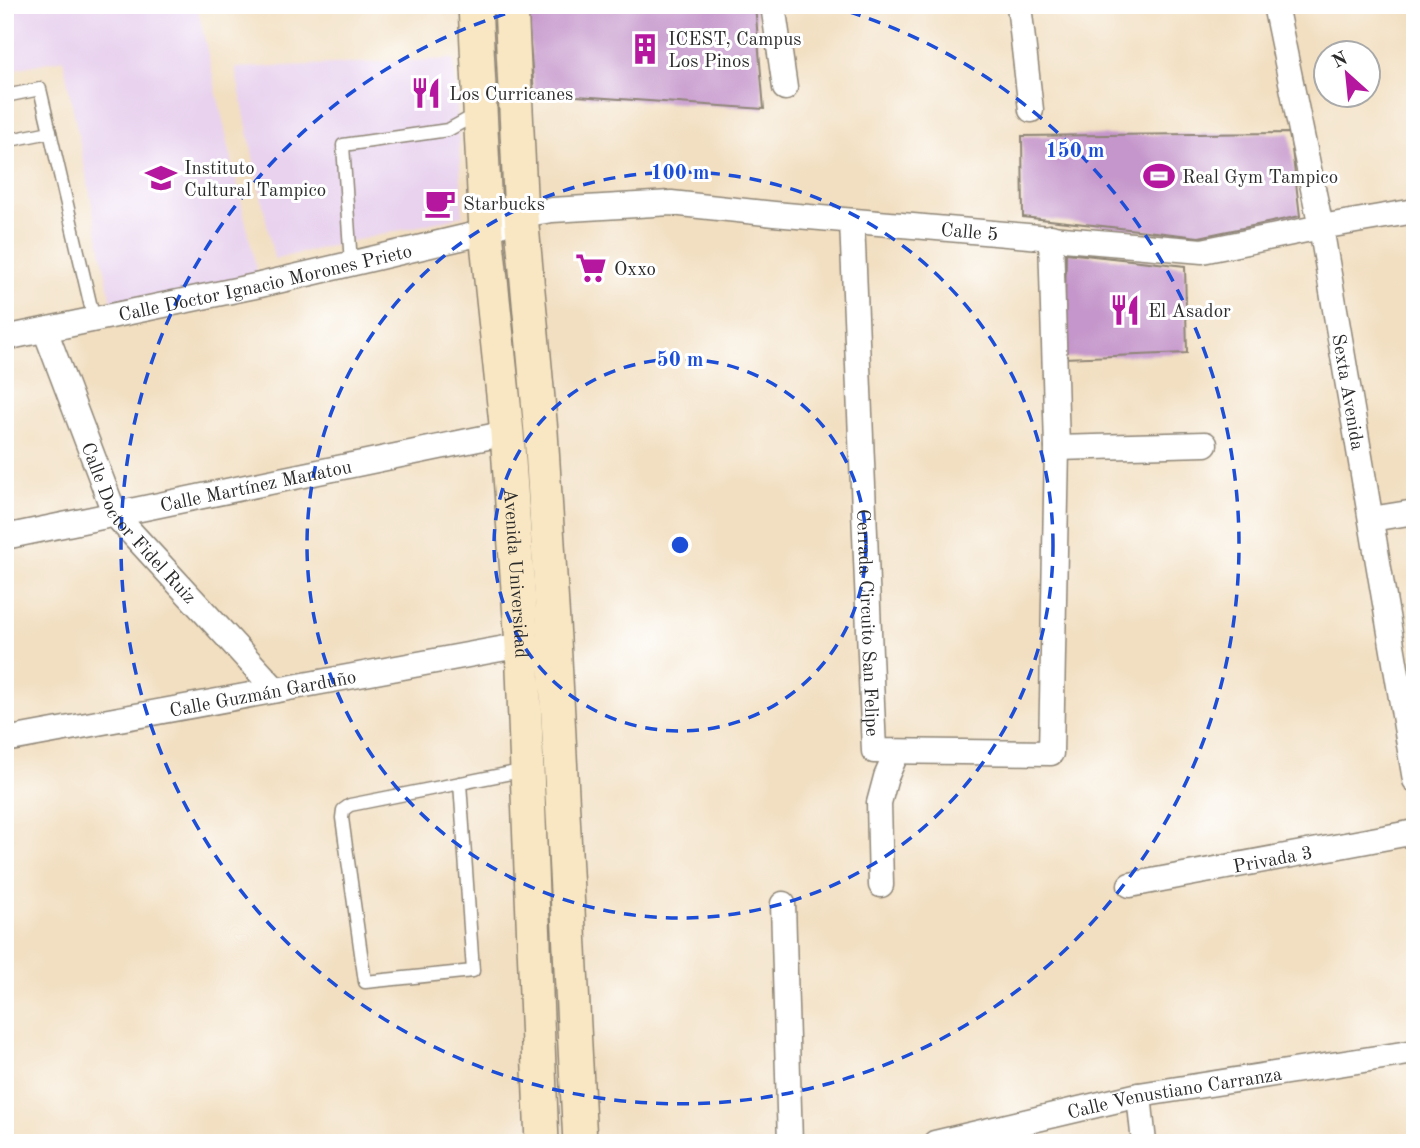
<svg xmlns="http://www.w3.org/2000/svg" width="1420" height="1148" font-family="'Old Standard TT',serif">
<rect width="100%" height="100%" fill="#fff"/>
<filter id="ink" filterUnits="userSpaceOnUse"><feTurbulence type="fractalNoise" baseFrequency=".0143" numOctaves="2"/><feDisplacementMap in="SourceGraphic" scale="14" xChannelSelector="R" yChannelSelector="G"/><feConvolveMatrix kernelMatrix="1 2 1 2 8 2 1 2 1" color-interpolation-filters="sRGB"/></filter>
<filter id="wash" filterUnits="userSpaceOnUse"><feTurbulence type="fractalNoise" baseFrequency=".00686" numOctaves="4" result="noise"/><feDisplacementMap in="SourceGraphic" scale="28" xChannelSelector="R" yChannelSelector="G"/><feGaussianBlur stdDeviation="1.57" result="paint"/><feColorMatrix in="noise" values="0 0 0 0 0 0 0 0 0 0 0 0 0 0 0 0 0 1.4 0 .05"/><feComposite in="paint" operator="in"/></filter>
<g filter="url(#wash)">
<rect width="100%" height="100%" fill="#f2dfc1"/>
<!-- built -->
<g fill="#e8d2ee">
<path d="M5 5H197L260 285 114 315 63 59 5 71Z"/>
<path d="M454 59 463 216 274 259 235 68Z"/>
</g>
<g id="blocks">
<!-- building -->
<g fill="#c596cb">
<path d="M527 5H755L764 109 534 93Z"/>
<path d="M1290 133 1300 216 1199 237 1023 217 1022 136Z"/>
<path d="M1066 253 1185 266 1187 353 1064 358Z"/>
</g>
</g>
</g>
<g filter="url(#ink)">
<use href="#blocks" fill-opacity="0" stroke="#8e8576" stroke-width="2"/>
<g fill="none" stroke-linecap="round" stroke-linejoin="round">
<defs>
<g id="lane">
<path d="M5 96 40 89 94 320"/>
<path d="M5 141 50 132"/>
<path d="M351 264 343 145 448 130 477 114"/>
<path d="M460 783 473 971 365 982 342 818 343 810 350 805 526 770"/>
</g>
<g id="street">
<path d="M773 5 785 88"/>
<path d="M1019 5 1031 110"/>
<path id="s1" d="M1275 5 1321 227 1415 780"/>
<path id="s2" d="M852 221 874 751 1051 753 1057 448 1051 237"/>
<path id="s3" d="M45 330 115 515 276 690"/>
<path id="s4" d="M5 338 260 285 486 232 521 215 552 210 671 203 774 214 1202 251 1321 227 1415 211"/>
<path d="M1057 448 1205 444"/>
<path d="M1371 519 1415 512"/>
<path id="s5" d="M5 537 507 433"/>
<path id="s6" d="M5 740 522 645"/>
<path d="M881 885 879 803 886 777 897 752"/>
<path id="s7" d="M1130 885 1415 832"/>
<path d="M783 904 790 1143"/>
<path d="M1139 1095 1144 1143"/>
<path id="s8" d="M935 1143 1139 1095 1415 1052"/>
</g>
<g id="secondary">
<path id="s9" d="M475 5 486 232 507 433 522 645 542 1143"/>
<path d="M511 5 521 215 541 432 554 639 580 1143"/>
</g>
</defs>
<!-- lane casing -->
<use href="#lane" stroke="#8e8576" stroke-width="15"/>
<!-- street casing -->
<use href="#street" stroke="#8e8576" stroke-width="27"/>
<!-- secondary casing -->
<use href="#secondary" stroke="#8e8576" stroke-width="36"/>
<!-- lane -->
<use href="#lane" stroke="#fff" stroke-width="12"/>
<!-- street -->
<use href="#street" stroke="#fff" stroke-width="24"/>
<!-- secondary -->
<use href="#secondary" stroke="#f9e7c3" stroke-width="33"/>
</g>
</g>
<!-- distance rings -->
<g fill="none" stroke="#1d4ed8" stroke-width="3.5" stroke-dasharray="12 9">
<circle cx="680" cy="545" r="186"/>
<circle cx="680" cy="545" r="373"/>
<path d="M829 6A559 559 0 1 1 531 6"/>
</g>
<!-- icons -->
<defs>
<symbol id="building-bare" viewBox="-9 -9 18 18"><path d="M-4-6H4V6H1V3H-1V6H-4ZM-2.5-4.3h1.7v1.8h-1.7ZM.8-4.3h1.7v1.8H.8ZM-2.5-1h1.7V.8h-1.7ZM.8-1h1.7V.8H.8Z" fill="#b5179e" stroke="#fff" stroke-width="2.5" paint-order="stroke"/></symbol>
<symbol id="restaurant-bare" viewBox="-9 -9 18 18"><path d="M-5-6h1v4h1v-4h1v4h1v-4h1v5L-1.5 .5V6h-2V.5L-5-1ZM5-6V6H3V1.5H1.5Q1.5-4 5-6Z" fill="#b5179e" stroke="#fff" stroke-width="2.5" paint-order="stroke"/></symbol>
<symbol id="stadium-bare" viewBox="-9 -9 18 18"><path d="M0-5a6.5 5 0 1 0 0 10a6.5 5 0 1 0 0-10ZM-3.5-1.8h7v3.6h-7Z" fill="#b5179e" stroke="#fff" stroke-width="2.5" paint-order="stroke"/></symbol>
<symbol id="school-bare" viewBox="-9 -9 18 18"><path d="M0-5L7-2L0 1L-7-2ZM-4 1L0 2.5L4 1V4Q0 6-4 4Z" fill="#b5179e" stroke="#fff" stroke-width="2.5" paint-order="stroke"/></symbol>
<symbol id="cafe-bare" viewBox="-9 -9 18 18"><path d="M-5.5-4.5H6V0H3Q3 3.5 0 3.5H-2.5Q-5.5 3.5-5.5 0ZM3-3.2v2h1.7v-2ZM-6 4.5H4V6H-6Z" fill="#b5179e" stroke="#fff" stroke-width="2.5" paint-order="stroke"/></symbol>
<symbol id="supermarket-bare" viewBox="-9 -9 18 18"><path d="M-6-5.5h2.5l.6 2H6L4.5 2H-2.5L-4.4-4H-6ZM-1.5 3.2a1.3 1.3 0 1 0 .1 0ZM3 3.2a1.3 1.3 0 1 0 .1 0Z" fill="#b5179e" stroke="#fff" stroke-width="2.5" paint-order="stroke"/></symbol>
</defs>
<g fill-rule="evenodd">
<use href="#building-bare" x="623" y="27" width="44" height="44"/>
<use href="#restaurant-bare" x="404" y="71" width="44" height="44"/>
<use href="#stadium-bare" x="1137" y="154" width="44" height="44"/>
<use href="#school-bare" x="139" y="156" width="44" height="44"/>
<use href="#cafe-bare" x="418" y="181" width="44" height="44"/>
<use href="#supermarket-bare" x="569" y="246" width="44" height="44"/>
<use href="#restaurant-bare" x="1103" y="288" width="44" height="44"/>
</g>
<g text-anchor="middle" stroke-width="6" stroke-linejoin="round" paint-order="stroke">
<!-- poi labels -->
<g font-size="19" fill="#2b2b2b" stroke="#fff" text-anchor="start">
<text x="668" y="45">ICEST, Campus<tspan x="668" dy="22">Los Pinos</tspan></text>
<text x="449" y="100">Los Curricanes</text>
<text x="184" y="174">Instituto<tspan x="184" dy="22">Cultural Tampico</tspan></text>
<text x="1182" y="183">Real Gym Tampico</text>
<text x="463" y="210">Starbucks</text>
<text x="614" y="275">Oxxo</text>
<text x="1148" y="317">El Asador</text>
</g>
<!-- street labels -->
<g font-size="19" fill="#2b2b2b" stroke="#fff">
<text dy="7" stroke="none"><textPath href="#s4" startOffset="982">Calle 5</textPath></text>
<text dy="7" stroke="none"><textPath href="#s4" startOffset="266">Calle Doctor Ignacio Morones Prieto</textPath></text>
<text dy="7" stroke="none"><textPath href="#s1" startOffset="394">Sexta Avenida</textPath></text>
<text dy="7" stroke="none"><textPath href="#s5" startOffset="256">Calle Martínez Manatou</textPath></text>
<text dy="7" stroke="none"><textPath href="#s3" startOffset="217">Calle Doctor Fidel Ruiz</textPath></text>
<text dy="7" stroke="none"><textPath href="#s9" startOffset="570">Avenida Universidad</textPath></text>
<text dy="7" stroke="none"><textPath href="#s2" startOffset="402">Cerrada Circuito San Felipe</textPath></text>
<text dy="7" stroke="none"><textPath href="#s6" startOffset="262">Calle Guzmán Garduño</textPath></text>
<text dy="7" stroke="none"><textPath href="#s7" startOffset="145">Privada 3</textPath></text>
<text dy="7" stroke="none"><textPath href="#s8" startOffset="245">Calle Venustiano Carranza</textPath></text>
</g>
</g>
<circle cx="680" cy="545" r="10" fill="#1d4ed8" stroke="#fff" stroke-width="3.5"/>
<g font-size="21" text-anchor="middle" font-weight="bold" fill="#1d4ed8" stroke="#fff" stroke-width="6" stroke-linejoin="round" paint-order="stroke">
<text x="1075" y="157">150 m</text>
<text x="680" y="179">100 m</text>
<text x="680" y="366">50 m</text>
</g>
<!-- margin -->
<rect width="1420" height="1148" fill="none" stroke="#fff" stroke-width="28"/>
<!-- north arrow -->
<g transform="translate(1347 74) rotate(333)"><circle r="33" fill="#ffffff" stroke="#aaaaaa" stroke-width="2"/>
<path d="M0-5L12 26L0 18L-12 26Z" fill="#b5179e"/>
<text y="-10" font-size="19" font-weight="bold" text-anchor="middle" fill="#2b2b2b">N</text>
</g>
</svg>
